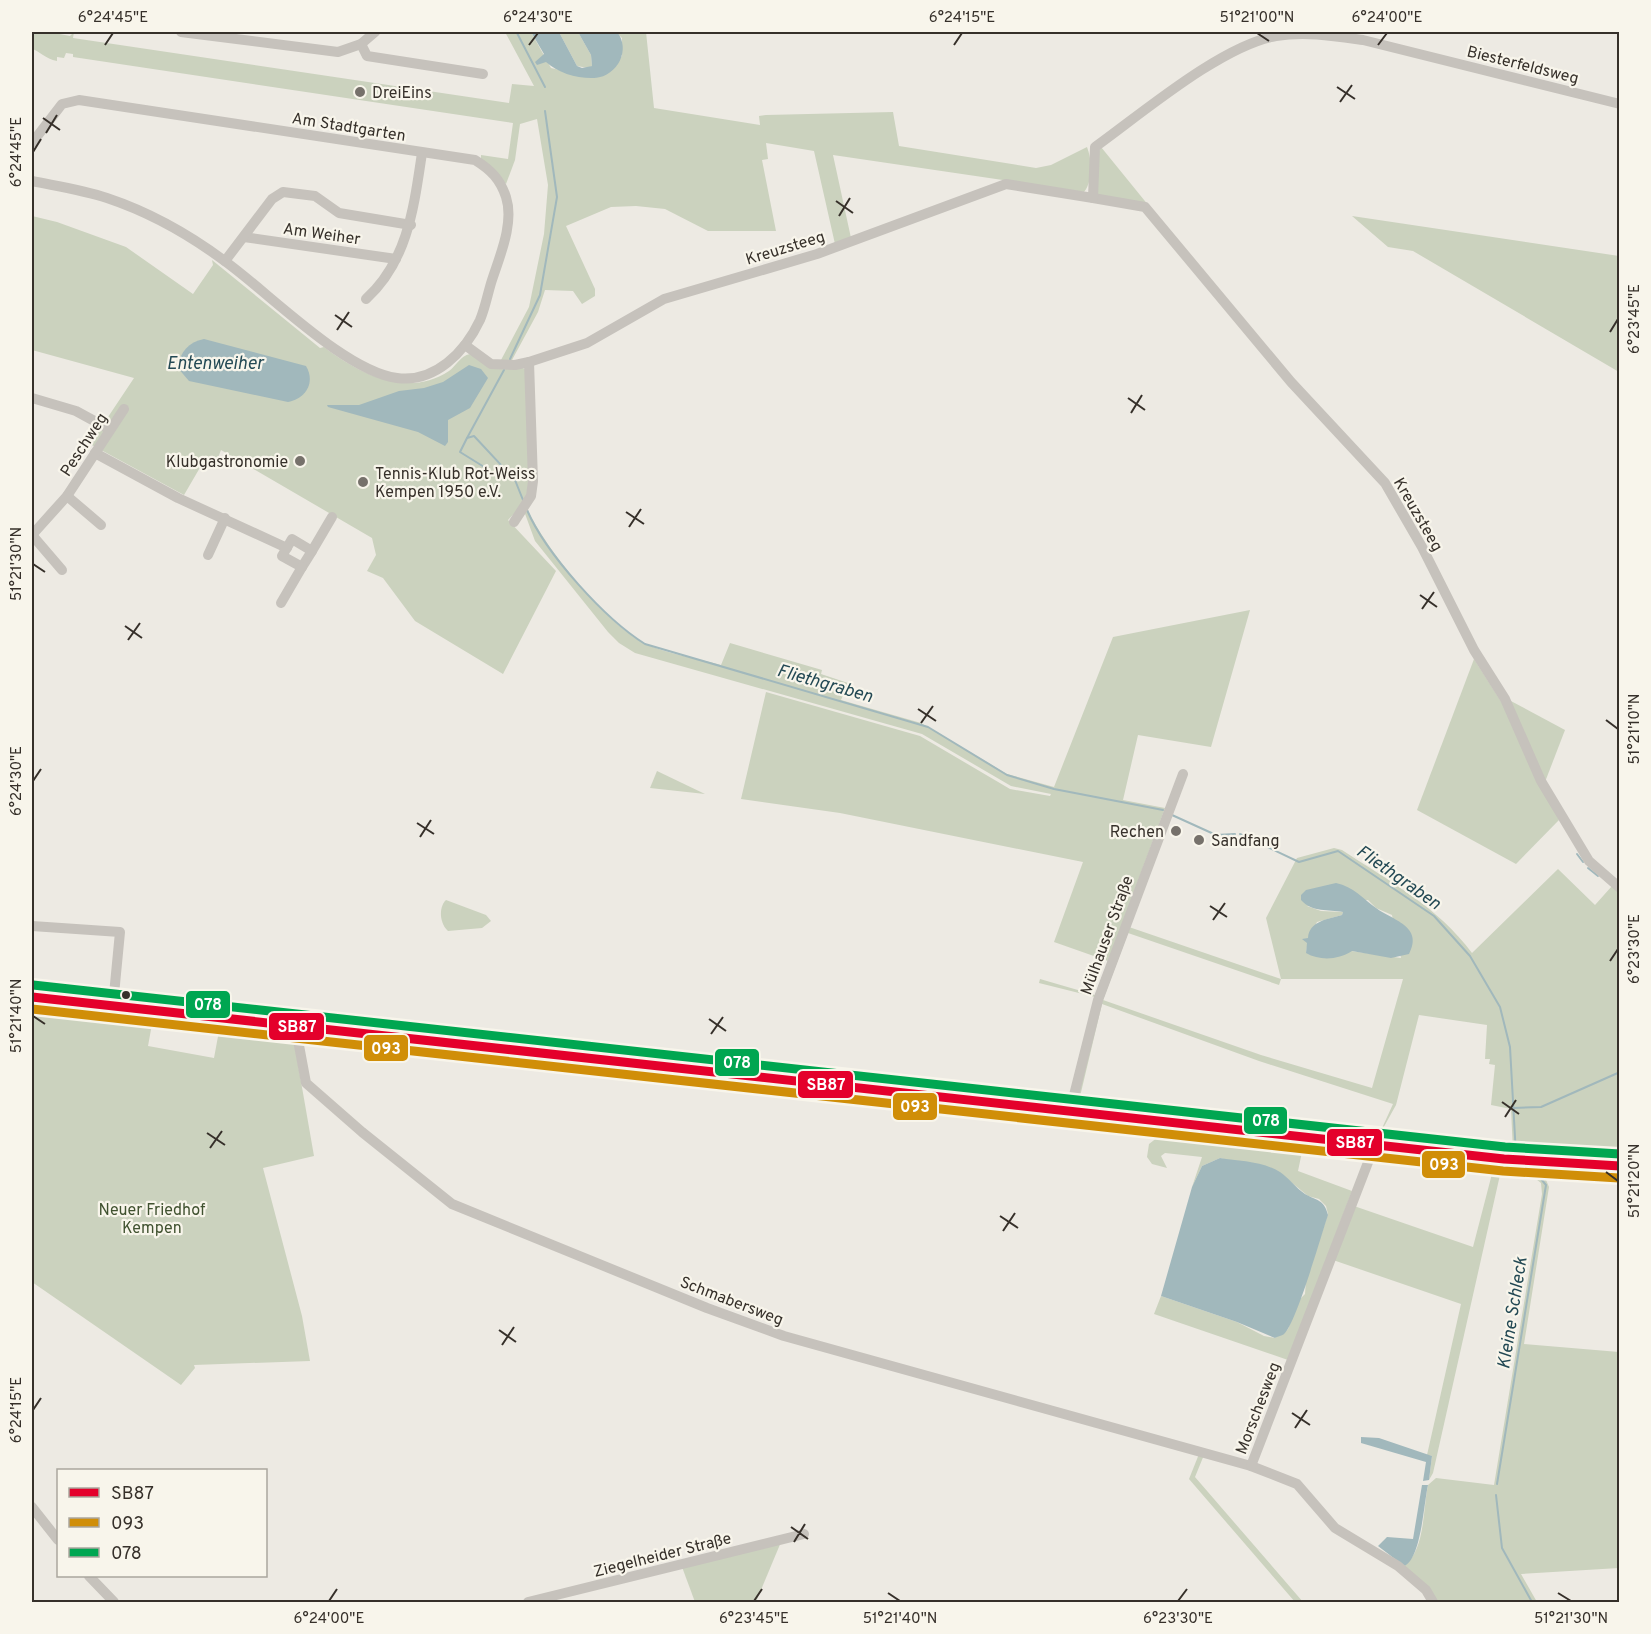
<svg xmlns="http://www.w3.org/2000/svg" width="1651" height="1634" font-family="Overpass,sans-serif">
<rect width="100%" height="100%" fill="#edeae3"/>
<!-- green -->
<g fill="#cbd2be" fill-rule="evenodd">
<path d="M32 32H49L70 36 74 32 73 38 509 103 512 84 534 86 505 32H531L551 68 595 78 622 56V38L616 32H646L654 108 760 125 759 116 766 115 893 112 899 146 1036 168 1051 165 1087 147C1092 160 1093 181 1084 192L833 155 851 238 835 244 814 151 766 143 768 159 762 160 776 231H708L665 209 636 206 611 207 566 226 595 289V296L582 304 573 291 545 290 538 312 512 360H501L529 307 544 234 548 185 537 119 520 124 515 160 506 184 481 160V155L508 159 513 123 73 57V54L66 53 64 58 57 57V61C45 59 40 51 32 49Z"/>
<path d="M559 32H578L591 55 592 66 588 68 577 66Z"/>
<path d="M1101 147 1153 211 1097 195 1096 158Z"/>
<path d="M32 216 57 222 126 247 193 294 213 265 212 260 320 348 324 347C358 373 407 399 449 371 456 366 460 356 470 354L526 369 531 482 527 500 508 520 556 571 503 674 415 621 383 578 367 571 376 555 372 538 221 450 216 463 205 459 184 495 90 444 134 378 32 350Z"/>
<path d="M1352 216 1619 256V372L1413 251 1388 247Z"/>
<path d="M527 508C544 547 605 622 642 642 665 654 697 658 721 665L730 643 822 670 821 674 848 683 841 700 921 723 1007 774 1054 787 1113 637 1250 610 1211 747 1138 735 1123 800 1165 808 1095 997 1039 983 1040 979 1095 995 1108 961 1054 942 1083 862 840 813 741 799 766 692 920 736 1010 789 1050 796 1051 794 1011 786 922 734 635 653 619 643 608 632 535 541 524 511Z"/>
<path d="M1474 659 1502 703 1559 820 1516 864 1417 810Z"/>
<path d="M1509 700 1565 730 1545 782Z"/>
<path d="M657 771 705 794 650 788Z"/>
<path d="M1334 848 1342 850C1389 881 1438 907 1472 953L1558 869 1595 905 1612 886 1619 892V1162L1513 1155 1387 1141 1385 1139 1513 1151 1511 1109 1491 1105 1495 1065 1489 1064 1490 1059H1485L1487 1025 1419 1015 1396 1105 1376 1141 1077 1104 1076 1098 1101 999 1129 927 1281 979 1266 918 1297 858ZM1368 900 1376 908 1392 915 1401 958 1351 951 1306 953 1308 939 1317 922 1342 915 1343 912 1321 911 1307 906ZM1128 933 1279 985 1281 979H1403L1372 1088 1261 1055 1103 1000ZM1102 1004 1259 1061 1393 1104 1378 1137 1078 1105Z"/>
<path d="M446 900 486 915 491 921 482 928 448 931C440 924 438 908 446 900Z"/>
<path d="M121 999 1068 1104 911 1089 126 1003Z"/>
<path d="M32 1002 155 1015 157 1024H152L148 1046 214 1058 219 1031 214 1030 220 1022 292 1030 314 1156 263 1168 302 1316 310 1361 194 1365 195 1368 181 1385 32 1282Z"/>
<path d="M301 1031 1365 1148 1366 1154 1303 1147 1298 1171 1352 1191 1288 1360 1154 1314 1161 1296 1237 1322 1264 1336 1275 1338 1288 1329 1299 1300 1305 1294 1306 1280 1328 1214 1326 1206 1319 1199 1308 1196 1280 1173 1220 1158 1202 1166 1192 1187 1202 1157 1165 1153 1161 1156 1167 1168 1152 1164 1147 1157 1149 1144 1158 1137 301 1040Z"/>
<path d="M1539 1165 1619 1171V1182L1544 1175 1549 1187 1524 1344 1619 1352V1568L1521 1574 1537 1602H1436L1404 1566C1425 1551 1423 1509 1428 1485L1436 1478 1494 1485 1542 1194 1541 1183 1532 1176 1513 1174 1511 1167 1538 1170Z"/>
<path d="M1494 1166H1502L1433 1473 1429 1480 1432 1456 1427 1455 1461 1304 1333 1260 1354 1206 1473 1247Z"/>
<path d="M1199 1454 1204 1455 1195 1477 1303 1602H1295L1189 1479Z"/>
<path d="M781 1542 756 1602H695L682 1567Z"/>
</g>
<!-- water -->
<g fill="#a1b8bc">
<path d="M531 32H559L577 66 582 68 592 66 591 55 578 32H617C631 49 618 76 595 78 578 79 558 73 546 62L537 65 535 62 544 54Z"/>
<path d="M204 339 306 366C316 383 305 399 288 402L189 381 177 367C181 352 188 342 204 339Z"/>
<path d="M469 365 481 369 488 378 470 408 448 420V442L445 446 418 432 328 407 327 405H359L399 391 424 388 443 382Z"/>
<path d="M1336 883C1354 887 1362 898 1376 908 1392 920 1424 926 1409 954L1391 958 1352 951C1338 960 1320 961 1306 953L1307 943 1302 939 1308 938C1309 921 1328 919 1342 915L1343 912C1328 909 1313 913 1301 900V895L1306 890Z"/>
<path d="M1220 1158C1239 1161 1262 1161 1280 1172 1289 1178 1296 1188 1305 1194 1317 1201 1324 1199 1328 1215 1321 1236 1296 1324 1284 1334 1283 1335 1277 1337 1275 1338L1237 1322 1161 1296 1192 1187 1202 1166Z"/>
<path d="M1361 1437 1379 1438 1432 1456 1429 1480 1423 1481 1426 1462 1361 1443Z"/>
<path d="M1422 1485H1428C1424 1502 1421 1560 1404 1566L1378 1546 1387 1537 1413 1539Z"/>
</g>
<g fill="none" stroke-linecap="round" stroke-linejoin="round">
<!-- stream -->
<g stroke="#a1b8bc" stroke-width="2">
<path d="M517 33 545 87"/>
<path d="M510 359 540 295 557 197 545 111"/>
<path d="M504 370 467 438 474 436 515 480 523 500"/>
<path d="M467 438 460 452 489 470"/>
<path d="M527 510C546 554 605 619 645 644L928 727 1007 775 1054 789 1163 810"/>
<path d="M1172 815 1216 835 1235 834"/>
<path d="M1240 834 1299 862 1338 851 1434 916 1470 956 1500 1007 1510 1047 1516 1155"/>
<path d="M1577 854 1583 862"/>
<path d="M1588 868 1598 876"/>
<path d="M1513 1108 1541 1107 1620 1072"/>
<path d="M1497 1484 1546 1185 1536 1173 1516 1172 1515 1168"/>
<path d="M1496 1495 1502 1548 1532 1602"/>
</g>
<!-- minor -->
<g stroke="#c6c2bc" stroke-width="10">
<path d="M181 32 338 52 361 44 375 32"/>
<path d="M361 44 367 56 483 74"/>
<path d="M32 143 62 104 79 100 475 160C491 170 500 179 506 197 514 222 501 253 493 277 488 291 486 306 480 320 465 352 435 383 397 378 345 371 270 294 226 262 190 235 149 212 107 198 83 190 56 186 32 181"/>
<path d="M1093 198 1145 207 1291 382 1385 483 1422 547 1474 650 1505 699 1541 781 1589 861 1620 888"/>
<path d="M244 237 396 259"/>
<path d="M225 261 272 199 283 192 315 196 339 213 411 225"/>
<path d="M366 299C408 261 414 206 422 153"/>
<path d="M465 345 491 364 515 365 529 362 587 343 664 299 817 254 1006 184 1093 198 1095 147C1141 114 1222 45 1276 36 1305 31 1335 36 1363 40L1620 104"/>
<path d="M32 398 76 411 109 429"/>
<path d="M95 453 178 498 287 548"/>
<path d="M67 496 101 525"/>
<path d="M514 522 531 496 533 481 529 362"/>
<path d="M32 535 67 496 124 409"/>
<path d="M32 535 62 570"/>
<path d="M292 539 312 551 302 567 282 556Z"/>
<path d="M312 551 332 517"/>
<path d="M208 555 225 518"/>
<path d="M281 603 302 567"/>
<path d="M32 926 120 932 113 1005"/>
<path d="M32 997 295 1024 1504 1159 1620 1166"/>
<path d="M295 1024 306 1083 362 1132 452 1204 707 1308 784 1336 1251 1466 1297 1484 1335 1528 1398 1566 1426 1590 1433 1602"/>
<path d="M1070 1111 1098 1000 1183 774"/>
<path d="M1251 1466 1372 1152 1377 1145"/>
<path d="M32 1507 58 1540"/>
<path d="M89 1576 114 1602"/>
<path d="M528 1602 804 1534"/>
</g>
<defs>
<path id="bus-1" d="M32 997 1504 1159 1620 1166"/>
<path id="bus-2" d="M32 1009 1503 1171 1619 1178"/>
<path id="bus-3" d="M33 985 1505 1147 1620 1154"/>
</defs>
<!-- bus-1 casing -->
<use href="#bus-1" stroke="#f8f5eb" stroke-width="14"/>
<!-- bus-2 casing -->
<use href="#bus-2" stroke="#f8f5eb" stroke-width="14"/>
<!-- bus-3 casing -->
<use href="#bus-3" stroke="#f8f5eb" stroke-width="14"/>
<!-- bus-1 -->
<use href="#bus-1" stroke="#e4002b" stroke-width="9"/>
<!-- bus-2 -->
<use href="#bus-2" stroke="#d08e08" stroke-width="9"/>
<!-- bus-3 -->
<use href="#bus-3" stroke="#00a651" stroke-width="9"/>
</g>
<!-- ticks -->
<path fill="none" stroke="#36302a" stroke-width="2" d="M1257 33 1269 41M105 45 113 33M529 45 538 33M954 45 962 33M1378 45 1387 33M1337 87 1355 99M1340 102 1352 85M43 118 60 130M46 133 57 115M33 152 41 139M836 201 853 213M839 216 850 198M335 315 352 327M337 330 349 312M1610 332 1618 319M1128 398 1145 410M1131 413 1142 395M626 512 644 524M629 527 641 509M33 564 45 572M1420 595 1437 607M1422 609 1434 592M125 626 142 638M128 640 140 623M918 709 936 721M1606 720 1618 729M921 723 933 706M33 781 41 769M417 823 434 834M420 837 431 820M1210 906 1227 917M1213 920 1225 903M1610 961 1618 949M33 1016 45 1024M709 1019 726 1031M711 1034 723 1017M1502 1102 1519 1114M1505 1117 1516 1100M207 1133 225 1145M210 1148 222 1131M1606 1172 1618 1181M1000 1216 1018 1228M1003 1231 1015 1213M499 1330 516 1342M502 1345 514 1327M33 1410 41 1398M1292 1413 1310 1425M1295 1428 1307 1410M791 1527 808 1539M794 1542 805 1524M888 1593 900 1601M1558 1593 1571 1601M329 1601 337 1589M754 1601 762 1589M1178 1601 1187 1589"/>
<!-- markers -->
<g fill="#76716b" stroke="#f8f5eb" stroke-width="2">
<circle cx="360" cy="92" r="6"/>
<circle cx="300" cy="461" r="6"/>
<circle cx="363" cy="482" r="6"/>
<circle cx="1176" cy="831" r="6"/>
<circle cx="1199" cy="840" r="6"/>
</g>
<circle fill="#36302a" stroke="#f8f5eb" stroke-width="2" cx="126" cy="995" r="5"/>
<g text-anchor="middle" stroke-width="4.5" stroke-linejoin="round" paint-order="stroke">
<!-- street labels -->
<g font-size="16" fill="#36302a" stroke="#f8f5eb">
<text transform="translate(1523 64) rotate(14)" y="6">Biesterfeldsweg</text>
<text transform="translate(349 126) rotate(9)" y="6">Am Stadtgarten</text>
<text transform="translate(322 233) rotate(8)" y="6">Am Weiher</text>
<text transform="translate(785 247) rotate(-17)" y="6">Kreuzsteeg</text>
<text transform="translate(83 444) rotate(-57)" y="6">Peschweg</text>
<text transform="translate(1419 514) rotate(60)" y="6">Kreuzsteeg</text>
<text transform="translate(1106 935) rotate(-70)" y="6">Mülhauser Straße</text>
<text transform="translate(732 1300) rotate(21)" y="6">Schmabersweg</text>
<text transform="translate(1257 1408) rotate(-69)" y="6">Morschesweg</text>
<text transform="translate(662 1554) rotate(-14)" y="6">Ziegelheider Straße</text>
</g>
<!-- poi labels -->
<g font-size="16" fill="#36302a" stroke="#f8f5eb" text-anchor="start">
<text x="372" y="98">DreiEins</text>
<text x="288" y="467" text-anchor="end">Klubgastronomie</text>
<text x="375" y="479">Tennis-Klub Rot-Weiss<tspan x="375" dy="18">Kempen 1950 e.V.</tspan></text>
<text x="1164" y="837" text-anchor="end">Rechen</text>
<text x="1211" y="846">Sandfang</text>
</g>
<!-- park labels -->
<g font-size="16" fill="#405230" stroke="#f8f5eb">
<text x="152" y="1215">Neuer Friedhof<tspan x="152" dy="18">Kempen</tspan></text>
</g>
<!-- water labels -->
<g font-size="18" font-style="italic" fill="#234954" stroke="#f8f5eb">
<text x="215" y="369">Entenweiher</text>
<text transform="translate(825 683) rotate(16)" y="6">Fliethgraben</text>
<text transform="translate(1399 877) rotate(35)" y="6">Fliethgraben</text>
<text transform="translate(1512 1313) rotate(-81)" y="6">Kleine Schleck</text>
</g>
</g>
<g stroke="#f8f5eb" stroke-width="2">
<rect x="185" y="990" width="46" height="29" rx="6" fill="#00a651"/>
<rect x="268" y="1012" width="57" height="29" rx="6" fill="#e4002b"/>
<rect x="363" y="1034" width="46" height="28" rx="6" fill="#d08e08"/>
<rect x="714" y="1048" width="46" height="29" rx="6" fill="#00a651"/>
<rect x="797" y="1070" width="57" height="29" rx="6" fill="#e4002b"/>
<rect x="892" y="1092" width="46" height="29" rx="6" fill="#d08e08"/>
<rect x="1243" y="1106" width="45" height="29" rx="6" fill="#00a651"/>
<rect x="1326" y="1128" width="57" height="29" rx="6" fill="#e4002b"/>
<rect x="1421" y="1150" width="45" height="29" rx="6" fill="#d08e08"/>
</g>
<g font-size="16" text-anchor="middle" font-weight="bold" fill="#fff">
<text x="208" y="1010">078</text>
<text x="297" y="1032">SB87</text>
<text x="386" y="1054">093</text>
<text x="737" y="1068">078</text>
<text x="826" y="1090">SB87</text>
<text x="915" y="1112">093</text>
<text x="1266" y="1126">078</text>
<text x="1355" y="1148">SB87</text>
<text x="1444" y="1170">093</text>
</g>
<!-- border -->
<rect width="1651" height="1634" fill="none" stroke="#f8f5eb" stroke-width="66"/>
<!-- legend -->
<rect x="57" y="1469" width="210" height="108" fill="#f8f5eb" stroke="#aaa69e" stroke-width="1.5"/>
<rect x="69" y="1488" width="30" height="9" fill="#e4002b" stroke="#aaa69e" stroke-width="1.5"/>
<text x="111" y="1499" font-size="18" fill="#36302a">SB87</text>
<rect x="69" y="1518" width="30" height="9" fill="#d08e08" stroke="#aaa69e" stroke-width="1.5"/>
<text x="111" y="1529" font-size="18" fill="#36302a">093</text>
<rect x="69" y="1548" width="30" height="9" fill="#00a651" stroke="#aaa69e" stroke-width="1.5"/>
<text x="111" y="1559" font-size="18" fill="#36302a">078</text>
<rect x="33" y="33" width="1585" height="1568" fill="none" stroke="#36302a" stroke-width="2"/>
<g font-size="15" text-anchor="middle" fill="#36302a">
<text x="113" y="22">6°24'45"E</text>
<text x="538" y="22">6°24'30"E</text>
<text x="962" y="22">6°24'15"E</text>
<text x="1257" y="22">51°21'00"N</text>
<text x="1387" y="22">6°24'00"E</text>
<text transform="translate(16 152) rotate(-90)" y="5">6°24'45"E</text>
<text transform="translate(1634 319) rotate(-90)" y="5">6°23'45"E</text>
<text transform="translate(16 564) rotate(-90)" y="5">51°21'30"N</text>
<text transform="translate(1634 729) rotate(-90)" y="5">51°21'10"N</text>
<text transform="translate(16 781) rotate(-90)" y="5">6°24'30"E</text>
<text transform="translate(1634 949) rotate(-90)" y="5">6°23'30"E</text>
<text transform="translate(16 1016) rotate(-90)" y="5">51°21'40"N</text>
<text transform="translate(1634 1181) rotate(-90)" y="5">51°21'20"N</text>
<text transform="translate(16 1410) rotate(-90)" y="5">6°24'15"E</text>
<text x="329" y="1623">6°24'00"E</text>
<text x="754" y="1623">6°23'45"E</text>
<text x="900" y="1623">51°21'40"N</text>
<text x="1178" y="1623">6°23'30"E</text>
<text x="1571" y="1623">51°21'30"N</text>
</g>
</svg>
